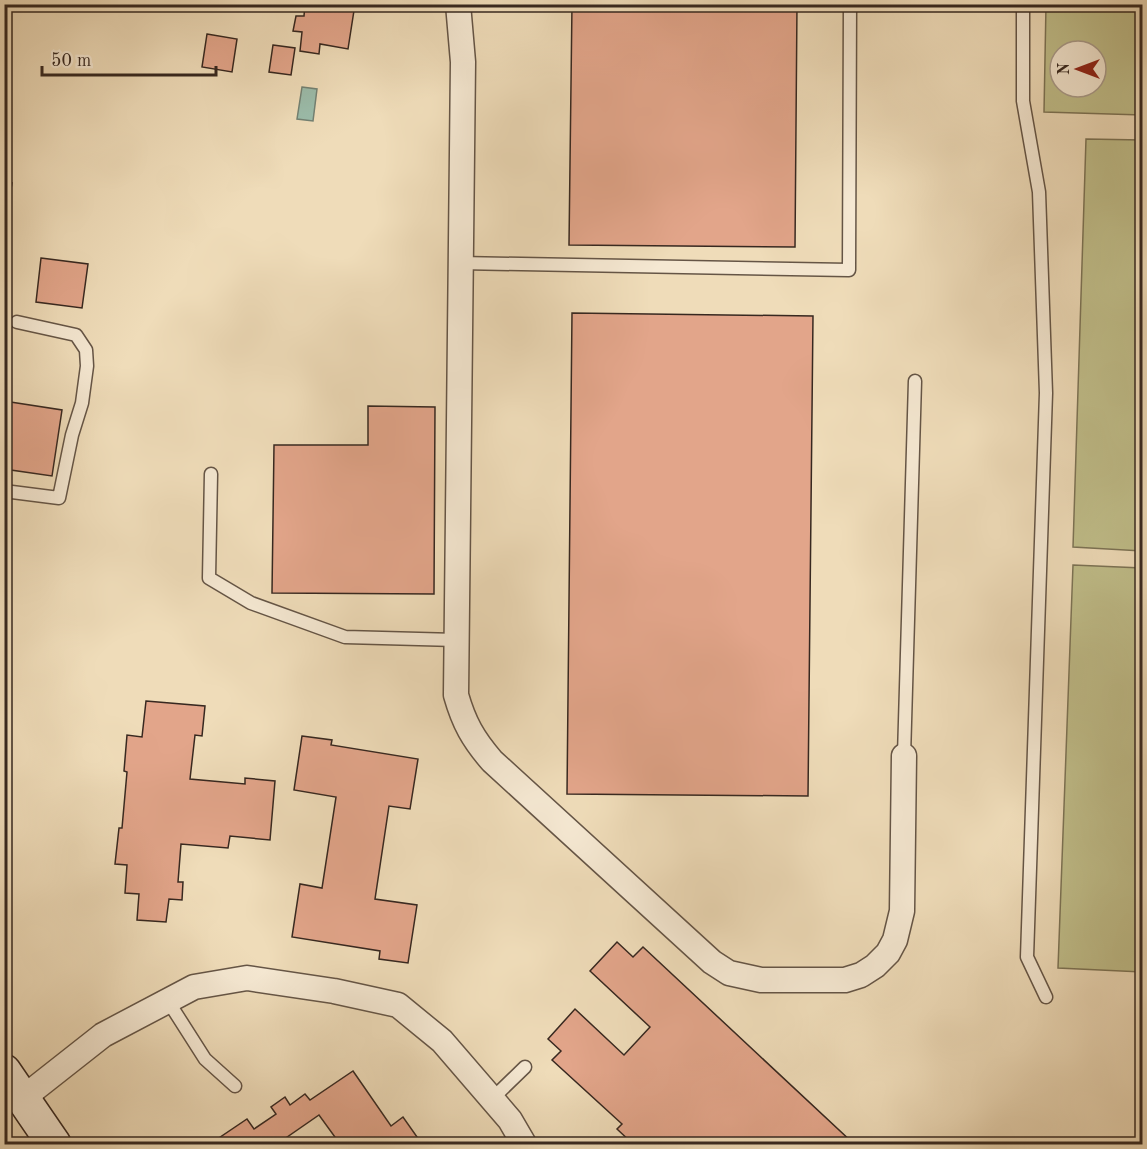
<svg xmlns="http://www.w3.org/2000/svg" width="1147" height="1149" font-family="'Old Standard TT',serif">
<rect width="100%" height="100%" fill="#efdcb9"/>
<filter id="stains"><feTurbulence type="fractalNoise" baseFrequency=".00333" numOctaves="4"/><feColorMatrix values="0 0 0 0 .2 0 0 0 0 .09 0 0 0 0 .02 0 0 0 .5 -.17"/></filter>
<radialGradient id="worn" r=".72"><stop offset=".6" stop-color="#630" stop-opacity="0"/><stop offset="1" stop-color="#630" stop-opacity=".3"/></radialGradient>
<!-- green -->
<g fill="#c0be8a" stroke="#7c7355" stroke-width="1.5" fill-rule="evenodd">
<path d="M1046 5H1142V115L1044 112ZM1060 51H1096V87H1060Z"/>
<path d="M1086 139 1142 140V551L1073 547Z"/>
<path d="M1073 565 1142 568V972L1058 968Z"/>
</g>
<!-- water -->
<path fill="#9bbcaa" stroke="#738173" stroke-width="1.5" d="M302 87 317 89 313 121 297 119Z"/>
<!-- building -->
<g fill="#e2a58a" stroke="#372820" stroke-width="1.5">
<path d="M305 4H355L348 49 320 44 319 54 300 51 302 32 293 31 296 16H304Z"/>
<path d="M572 4H797L795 247 569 245Z"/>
<path d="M207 34 237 39 232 72 202 67Z"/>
<path d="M273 45 295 48 291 75 269 72Z"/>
<path d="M4 182 12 183 4 232Z"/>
<path d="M41 258 88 264 82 308 36 302Z"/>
<path d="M572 313 813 316 808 796 567 794Z"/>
<path d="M4 401 62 410 52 476 4 469Z"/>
<path d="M368 406 435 407 434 594 272 593 274 445H368Z"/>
<path d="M146 701 205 706 202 736 195 735 190 779 245 784V778L275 781 270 840 230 836 228 848 181 844 178 882H183L182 900 169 899 166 922 137 920 139 894 125 893 127 865 115 864 119 828H122L127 772 124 771 127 735 142 737Z"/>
<path d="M302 736 332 740 331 745 418 759 410 809 389 806 375 899 417 905 408 963 379 959 380 951 292 937 300 884 322 888 336 797 294 790Z"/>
<path d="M617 942 633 957 643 947 854 1144H633L617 1129 622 1124 552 1060 561 1051 548 1039 575 1009 624 1055 650 1027 590 971Z"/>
<path d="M353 1071 391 1126 403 1117 422 1144H340L319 1115 277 1144H210L247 1119 254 1129 276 1114 271 1107 285 1097 290 1105 305 1094 310 1100Z"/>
</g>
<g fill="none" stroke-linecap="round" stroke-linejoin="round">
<defs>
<g id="service">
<path d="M1023 4V101L1039 192 1046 393 1027 957 1046 997"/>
<path d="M460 263 849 270 850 4"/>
<path d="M211 474 209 578 251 603 345 637 456 640"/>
<path d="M4 491 59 498 72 435 82 403 87 366 86 350 76 335 17 322"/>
<path d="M904 756 915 381"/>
<path d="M168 1001 205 1059 235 1086"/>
<path d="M492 1099 525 1067"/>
</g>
<g id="minor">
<path d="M458 4 463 62 456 695C464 723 473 739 492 761L712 962 729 973 761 980H845L861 975 875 966 888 953 895 940 902 911 904 756"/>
<path d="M23 1098 103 1035 194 987 247 978 334 991 398 1005 442 1041 510 1120 524 1144"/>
</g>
<path id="secondary" d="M4 1071 54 1144"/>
</defs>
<!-- service casing -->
<use href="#service" stroke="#655546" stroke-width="15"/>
<!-- minor casing -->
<use href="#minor" stroke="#655546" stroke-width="27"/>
<!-- secondary casing -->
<use href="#secondary" stroke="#372820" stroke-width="36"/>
<!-- service -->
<use href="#service" stroke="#f5e8d2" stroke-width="12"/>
<!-- minor -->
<use href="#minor" stroke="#f5e8d2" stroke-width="24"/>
<!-- secondary -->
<use href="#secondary" stroke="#f5e8d2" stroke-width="33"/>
</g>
<!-- margin -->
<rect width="1147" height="1149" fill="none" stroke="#efdcb9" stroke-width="24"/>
<rect x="6" y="6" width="1135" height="1137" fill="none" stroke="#372820" stroke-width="3"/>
<rect x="12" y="12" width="1123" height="1125" fill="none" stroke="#372820" stroke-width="1.5"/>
<!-- north arrow -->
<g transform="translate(1078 69) rotate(270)"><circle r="28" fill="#f5e8d2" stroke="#a99b8b" stroke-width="1.5"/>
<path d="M0-4.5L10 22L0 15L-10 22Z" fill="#8f2418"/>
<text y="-9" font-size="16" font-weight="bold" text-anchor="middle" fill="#372820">N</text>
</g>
<!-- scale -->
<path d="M42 66v9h174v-9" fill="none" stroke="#372820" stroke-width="3"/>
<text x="51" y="66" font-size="18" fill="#372820" stroke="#f5e8d2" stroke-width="4.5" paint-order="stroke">50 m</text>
<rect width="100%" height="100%" filter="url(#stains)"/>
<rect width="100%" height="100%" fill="url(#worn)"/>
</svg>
